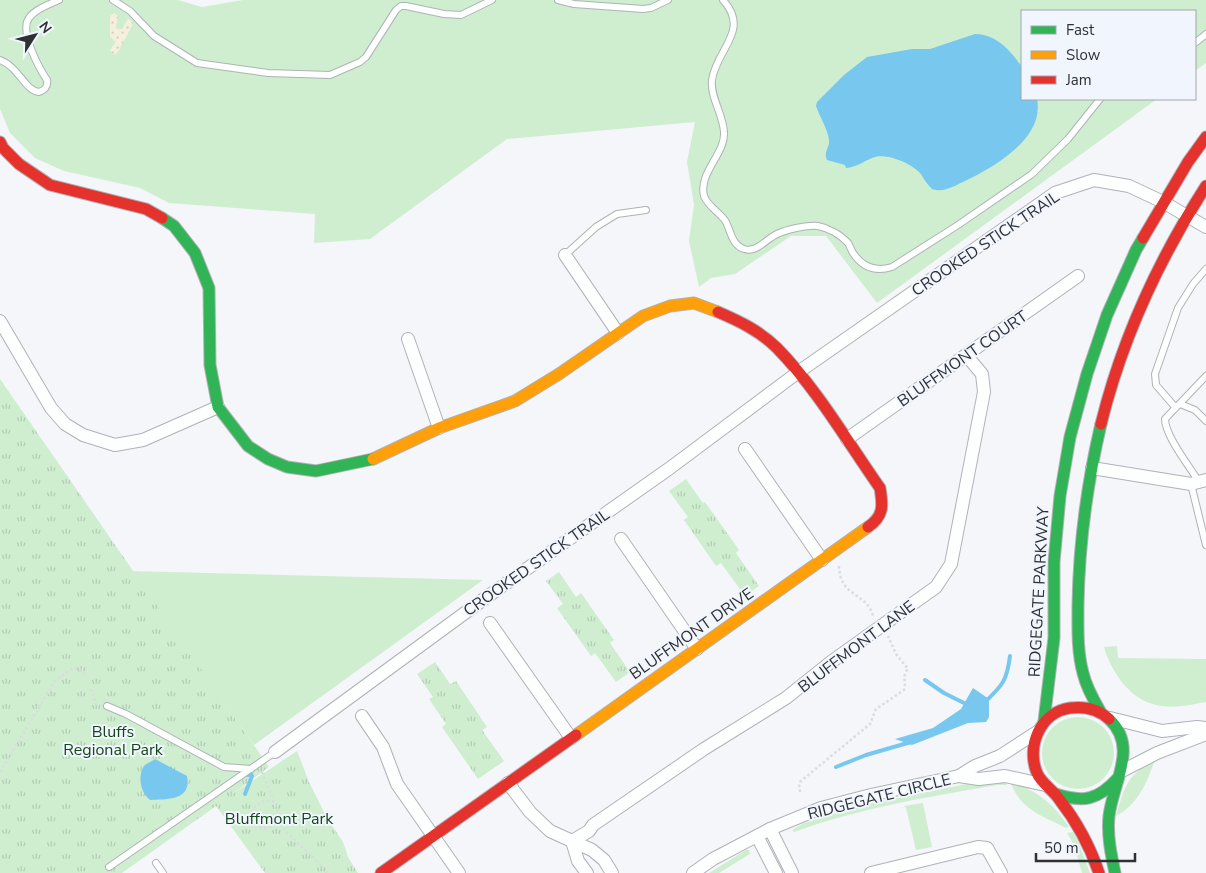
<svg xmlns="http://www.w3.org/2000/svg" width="1206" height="873" font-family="'Nunito Sans',sans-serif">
<defs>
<pattern id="sand-dots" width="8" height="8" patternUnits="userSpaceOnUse" patternTransform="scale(1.25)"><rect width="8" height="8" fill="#f5f0dd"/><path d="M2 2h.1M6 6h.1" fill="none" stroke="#d2cebe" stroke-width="1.8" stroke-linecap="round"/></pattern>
<pattern id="park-tufts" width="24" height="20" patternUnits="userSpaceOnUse" patternTransform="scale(1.25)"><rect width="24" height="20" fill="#cfeed0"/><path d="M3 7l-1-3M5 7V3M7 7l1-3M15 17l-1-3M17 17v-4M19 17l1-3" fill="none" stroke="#b2ccb3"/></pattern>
</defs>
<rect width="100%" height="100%" fill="#f4f6fa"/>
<!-- grass -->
<g fill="#cfeed0">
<path d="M0 0H178L202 7 243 0H1206V63L1195 71V11H1022V99H1157L877 303 826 236H791L735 274 711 278 699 287 689 241 694 205 687 162 695 122 507 139 370 239 314 243 315 214 169 203 140 188 64 171 35 158 10 133 0 109Z"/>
<path d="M130 571 483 580 254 745Z"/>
<path d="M1117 646 1118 658 1206 659V702C1190 705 1172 709 1156 705 1129 699 1111 671 1104 647Z"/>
<circle cx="1078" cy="753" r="36"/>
<path d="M1155 760C1147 782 1138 805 1116 816 1125 786 1126 776 1155 760Z"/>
<path d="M1005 780 1007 785H997C928 797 860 808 794 832L792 830 804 823 868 804 981 781Z"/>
<path d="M1010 781C1036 790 1054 804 1069 827L1066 828C1041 815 1021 811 1010 781Z"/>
<path d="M923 803 932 847 916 850 906 808 904 806Z"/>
<path d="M1073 832 1077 839 1090 873H1082L1074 845 1067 833Z"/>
<path d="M746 850H749L750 854 719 873H709Z"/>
</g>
<!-- sand -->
<path fill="url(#sand-dots)" d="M113 13 116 14 118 17 116 26 118 29H122L128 19 132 21 133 24 119 50 116 54 112 53 110 50 116 42 110 37V17Z"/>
<!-- park -->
<g fill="url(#park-tufts)">
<path d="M0 379 269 767 231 795 297 751 309 782 327 818 343 842 348 857 358 873H265L216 806 122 873H0Z"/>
<path d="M686 479 703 503 705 502 739 550 736 553 759 586 745 596 721 563 716 566 684 520 688 517 669 491Z"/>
<path d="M559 572 576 597 581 593 614 640 610 643 630 672 616 682 595 653 591 656 557 608 563 604 546 581Z"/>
<path d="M435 662 450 684 456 681 487 727 482 730 504 761 478 779 442 727 446 724 429 699 433 697 417 674Z"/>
</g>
<!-- water -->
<g fill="#77c7ef">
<path d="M975 34C993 34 1006 46 1017 60 1018 63 1021 64 1022 67 1024 72 1022 91 1022 99H1037C1045 138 994 167 965 181 954 186 944 193 932 189 927 184 924 179 920 173 911 163 885 152 872 158 863 162 856 167 846 168L845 165 827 160C823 152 830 148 829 140 827 127 820 118 816 106L817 102 844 75 867 57 912 49H930Z"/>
<path d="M973 688 989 699V717L986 722 968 723 912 745 895 739 933 728 961 709Z"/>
<path d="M155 759 187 776C192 801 167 799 150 800 141 793 137 777 144 766 146 764 152 761 155 759Z"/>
</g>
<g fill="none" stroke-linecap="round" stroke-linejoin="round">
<!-- stream -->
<g stroke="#77c7ef" stroke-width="4">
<path d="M925 680 944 693 968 705"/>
<path d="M985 702C1003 685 1007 680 1010 656"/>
<path d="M836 767 866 755 911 742"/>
<path d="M245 794 252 776 251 774 248 775"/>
</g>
<defs>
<g id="lane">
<path d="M113 0 130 11 154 36 197 63 268 73 330 75 360 62 366 57 396 10 401 6H406L444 14 461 15 492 0"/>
<path d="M558 0 574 4 643 9 651 8 668 0"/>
<path d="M723 0C751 31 716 49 712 80 710 97 723 114 724 132 726 153 698 173 704 196 708 207 720 212 726 222 731 232 732 245 744 249 757 253 766 239 777 234 788 229 807 225 818 226 829 228 841 235 848 243 850 246 851 250 853 253 863 268 876 272 892 267L958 225 1032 174 1068 139 1100 99"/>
<path d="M1195 43 1206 34"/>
<path d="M0 60C19 67 25 91 39 92 45 90 48 87 47 80 39 68 19 31 29 18 35 9 50 4 59 0"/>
<path d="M565 255 596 227 617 214 646 210"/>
<path d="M1180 404 1195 410 1206 421"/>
<path d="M1175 407 1156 385 1155 374 1178 308 1193 284 1206 269"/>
<path d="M1199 482C1190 467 1165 436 1165 419L1206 376"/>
<path d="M1191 484 1206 545"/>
<path d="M107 706 126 714 224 767 251 769"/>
<path d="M156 863 163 873"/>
<path d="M109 867 275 752"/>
</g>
<g id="street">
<path d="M565 255 618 333"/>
<path d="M0 321 51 408 65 424 83 435 115 445 143 440 218 407"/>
<path d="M408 339 439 428"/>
<path d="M847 439 1078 276"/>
<path d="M745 449 822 560"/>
<path d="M1092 468 1191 484 1206 480"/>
<path d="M621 539 697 649"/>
<path d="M490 623 571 738"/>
<path d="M362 716 383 747 397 784 459 873"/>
<path d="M1110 718 1162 731 1197 727 1206 728"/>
<path d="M275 752 484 599 670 468 797 373 1055 193 1094 180 1129 186 1163 202 1206 227"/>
<path d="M1122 771 1157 753 1206 734"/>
<path d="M959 776 979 779 1005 776 1045 785"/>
<path d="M508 783 530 812 550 831 592 850 604 860 612 873"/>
<path d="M770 829 792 873"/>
<path d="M757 836 776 873"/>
<path d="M572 841 589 831 593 825 704 749 786 698 831 662 936 587 951 564 984 392 982 374 966 355"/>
<path d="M572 841 578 861 587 873"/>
<path d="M693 873 713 859 770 829 821 808 871 795 959 776 975 766 1000 756 1037 732"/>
<path d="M871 873 978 847 987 848 1001 873"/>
</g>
<g id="fast">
<path d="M162 218 174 226 195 253 209 288 210 365 218 407 248 446 268 459 287 467 316 471 373 459"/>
<path d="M1100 711C1093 699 1086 686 1083 673 1077 651 1078 627 1078 605 1079 543 1087 484 1101 424"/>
<path d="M1109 719C1139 747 1113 782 1109 816 1107 835 1111 854 1115 873"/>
<path d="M1044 721 1054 638V562L1060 496 1070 437 1087 374 1107 315 1136 250 1143 238"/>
<path d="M1056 794C1084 803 1098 800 1118 778"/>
</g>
<g id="slow">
<path d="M373 459 439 428 515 401 559 374 643 316 670 306 694 303 718 312"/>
<path d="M576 735 868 527"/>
</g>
<g id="jam">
<path d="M0 142 3 148 19 164 50 185 146 209 162 218"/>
<path d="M1143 238 1188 162 1206 137"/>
<path d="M718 312C739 321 760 331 777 348 817 389 847 441 880 488 883 506 884 516 868 527"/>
<path d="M1101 424C1122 339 1159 259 1206 186"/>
<path d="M381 873 576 735"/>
<path d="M1099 873C1090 846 1077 822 1059 799 1053 790 1041 783 1037 773 1026 747 1040 712 1070 708 1085 706 1098 709 1109 719"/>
</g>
</defs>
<!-- lane casing -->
<use href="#lane" stroke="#b0b2b6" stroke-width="8"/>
<!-- street casing -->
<use href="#street" stroke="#b0b2b6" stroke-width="14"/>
<!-- fast casing -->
<use href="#fast" stroke="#b0b2b6" stroke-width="13"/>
<!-- slow casing -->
<use href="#slow" stroke="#b0b2b6" stroke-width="13"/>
<!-- jam casing -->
<use href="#jam" stroke="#b0b2b6" stroke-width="13"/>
<!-- path -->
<g stroke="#dadcdd" stroke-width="2.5" stroke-dasharray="2.5 2.5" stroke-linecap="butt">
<path d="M839 566C840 598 867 592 873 616"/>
<path d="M91 689 97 707"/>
<path d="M0 772 55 681 73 668 82 671 86 677"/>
<path d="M262 772 286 832 320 864 327 873"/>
<path d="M800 792 799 784 801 781 870 724 876 709 904 690C907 681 901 677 908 669L896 654 888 636"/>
<path d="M274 802C264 799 259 802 252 810V819L256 825C267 831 274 827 280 816"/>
</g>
<!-- lane -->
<use href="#lane" stroke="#fdfefe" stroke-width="6"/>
<!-- street -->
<use href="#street" stroke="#fdfefe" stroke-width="12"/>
<!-- fast -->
<use href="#fast" stroke="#30b455" stroke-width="11"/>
<!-- slow -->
<use href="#slow" stroke="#ff9f0a" stroke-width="11"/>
<!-- jam -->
<use href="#jam" stroke="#e5322d" stroke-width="11"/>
</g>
<g text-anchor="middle" stroke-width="4" stroke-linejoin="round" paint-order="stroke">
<!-- street labels -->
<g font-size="16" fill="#2e3034" stroke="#f0f5fe">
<text transform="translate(985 243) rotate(-34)" y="6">CROOKED STICK TRAIL</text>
<text transform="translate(962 358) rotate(-35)" y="6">BLUFFMONT COURT</text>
<text transform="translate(536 562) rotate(-35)" y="6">CROOKED STICK TRAIL</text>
<text transform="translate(1038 592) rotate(-87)" y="6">RIDGEGATE PARKWAY</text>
<text transform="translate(691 633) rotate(-35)" y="6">BLUFFMONT DRIVE</text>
<text transform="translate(856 646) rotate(-37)" y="6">BLUFFMONT LANE</text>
<text transform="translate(879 796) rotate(-14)" y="6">RIDGEGATE CIRCLE</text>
</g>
<!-- park labels -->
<g font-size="16" fill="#144717" stroke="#f0f5fe">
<text x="113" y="737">Bluffs<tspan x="113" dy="18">Regional Park</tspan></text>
<text x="279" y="824">Bluffmont Park</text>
</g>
</g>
<!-- legend -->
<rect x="1021" y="10" width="175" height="90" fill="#f0f5fe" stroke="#a2a6ad"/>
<rect x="1031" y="26" width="25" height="8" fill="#30b455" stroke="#a2a6ad"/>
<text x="1066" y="35" font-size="15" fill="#2e3034">Fast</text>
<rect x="1031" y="51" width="25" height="8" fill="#ff9f0a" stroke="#a2a6ad"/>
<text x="1066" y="60" font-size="15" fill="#2e3034">Slow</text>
<rect x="1031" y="76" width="25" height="8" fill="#e5322d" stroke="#a2a6ad"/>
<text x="1066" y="85" font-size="15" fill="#2e3034">Jam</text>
<!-- north arrow -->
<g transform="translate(35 35) rotate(54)" stroke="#f0f5fe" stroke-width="4" paint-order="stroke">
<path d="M0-4L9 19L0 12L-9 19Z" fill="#2e3034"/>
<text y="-8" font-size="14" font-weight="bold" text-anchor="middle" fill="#2e3034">N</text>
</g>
<!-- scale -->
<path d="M1036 853v8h99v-8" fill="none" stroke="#2e3034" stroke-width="2.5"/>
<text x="1044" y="853" font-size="15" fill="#2e3034" stroke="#f0f5fe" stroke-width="4" paint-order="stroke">50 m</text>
</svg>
